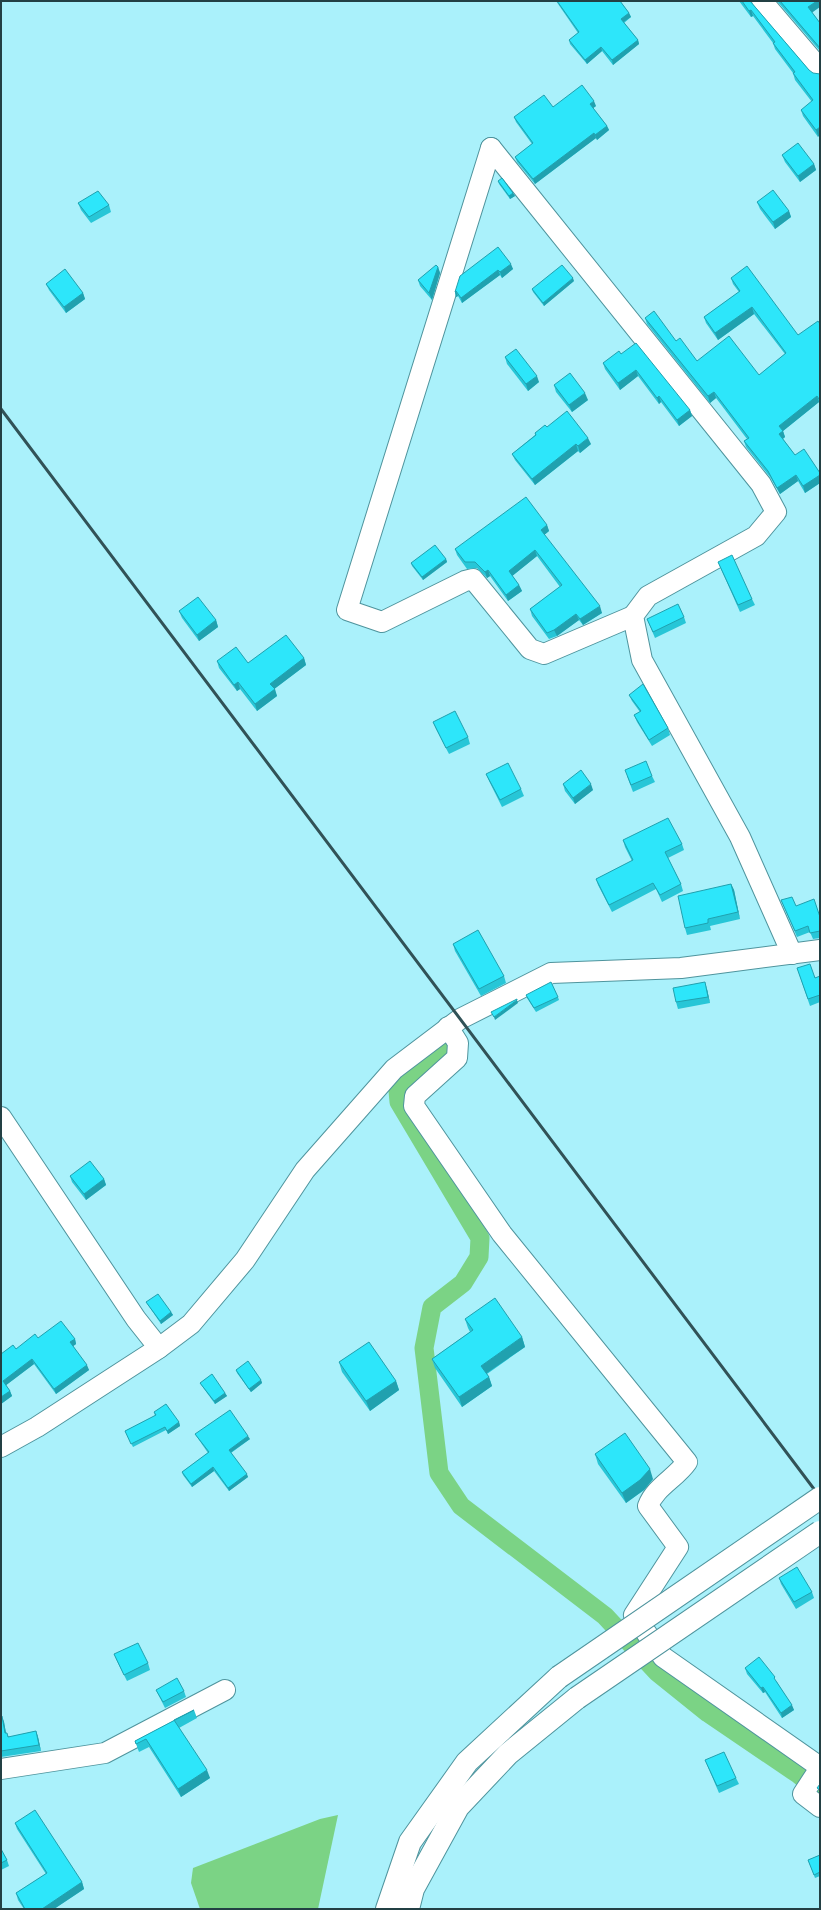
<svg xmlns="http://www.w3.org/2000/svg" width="821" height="1910" font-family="'PT Sans',sans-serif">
<rect width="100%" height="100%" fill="#aaf1fb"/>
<!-- water -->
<path fill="#7bd385" d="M338 1815 318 1909H200L191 1883 193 1868 320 1819Z"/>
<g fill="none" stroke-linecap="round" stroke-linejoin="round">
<!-- canal -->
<path stroke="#7bd385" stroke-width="19" d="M443 1047 398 1091 399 1102 480 1238 479 1257 463 1283 432 1307 424 1348 439 1473 461 1506 605 1616 657 1672 708 1713 798 1774 820 1792"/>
<defs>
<g id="street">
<path d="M762 1 820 69"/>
<path d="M491 148 761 484 776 512 756 536 648 596 633 616 642 660 740 837 792 954"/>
<path d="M491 148 347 610 382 622 465 581 473 579 530 649 544 654 633 616"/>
<path d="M448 1027 458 1043 457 1058 415 1096 414 1106 502 1234 687 1462C676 1478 655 1487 648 1506L678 1547 634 1615 663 1657 820 1767"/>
<path d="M1 1117 136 1319 159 1348"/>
<path d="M1 1447 37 1427 159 1348 191 1324 245 1260 305 1170 394 1069 460 1019 551 973 681 968 820 950"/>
<path d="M820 1768 803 1794 820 1807"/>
<path d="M1 1769 105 1753 225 1690"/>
</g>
<g id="primary">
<path d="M387 1909 410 1842 467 1762 559 1677"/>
<path d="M408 1909 413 1889 458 1807 508 1754 577 1698"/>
</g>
</defs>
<!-- street casing -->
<use href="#street" stroke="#4f949d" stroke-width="22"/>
<!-- primary casing -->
<use href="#primary" stroke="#4f949d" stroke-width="24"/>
<!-- street -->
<use href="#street" stroke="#fff" stroke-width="20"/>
<!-- primary -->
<use href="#primary" stroke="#fff" stroke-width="22"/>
<!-- rail -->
<path stroke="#315257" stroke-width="3" d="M1 409 820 1497"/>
<defs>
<g id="primary-bridge">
<path d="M559 1677 820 1498"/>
<path d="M577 1698 820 1532"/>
</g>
</defs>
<!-- primary-bridge casing -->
<use href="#primary-bridge" stroke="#4f949d" stroke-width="24" stroke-linecap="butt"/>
<!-- primary-bridge -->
<use href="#primary-bridge" stroke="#fff" stroke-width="22"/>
</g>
<!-- wall -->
<g fill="#27c6d7">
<path d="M556 1H620L629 13 631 17 624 23 638 40 639 44 613 65 602 51 587 64 570 44 569 40 578 33Z"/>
<path d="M739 1H751V2L809 70 818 137 803 116 801 110 812 102 795 80 793 73 775 49 773 43 753 16 751 17Z"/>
<path d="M777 1H820L812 13 820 23V51Z"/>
<path d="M596 106 593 108 607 126 609 130 597 140 596 138 535 184 517 162 515 157 532 144 516 122 514 117 553 107Z"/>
<path d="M782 155 814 164 816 170 800 182 785 162Z"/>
<path d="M498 181 513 193 515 196 510 199 499 184Z"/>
<path d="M757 202 789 211 791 217 775 229 760 209Z"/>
<path d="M78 203 109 205 111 212 91 223 81 210Z"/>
<path d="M498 247 513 269 502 278 500 275 462 303 458 296 456 297 455 292Z"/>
<path d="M438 267 440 273 432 300 420 286 418 280Z"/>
<path d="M731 278 798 335 820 324V403L819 402 783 431 785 437 783 439 795 455 820 473V483L805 493 798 481 780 494 770 477 746 447 744 441 747 439 716 398 710 403 647 324 645 318 676 341 697 361 759 375 785 354 754 314 718 340 706 323 704 317 739 292 733 284Z"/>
<path d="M574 281 544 306 533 292 532 289Z"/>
<path d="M46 284 83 293 85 299 66 313 49 290Z"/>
<path d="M621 354 690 410 692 416 679 426 661 402 659 404 638 376 620 390 605 369 603 363Z"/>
<path d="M505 357 539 382 528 391 507 364Z"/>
<path d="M554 385 588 400 572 412 556 392Z"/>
<path d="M547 427 591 444 580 453 578 451 535 485 515 460 512 454 535 435V433Z"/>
<path d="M547 525 549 531 544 535 602 613 583 625 579 620 557 636 549 639 532 616 530 609 560 587 537 556 512 576 519 585 522 591 508 601 490 576 487 578 477 568 467 569 457 555 455 549Z"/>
<path d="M446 559 447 562 423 580 412 566 411 563Z"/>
<path d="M718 562 752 599 755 605 740 612 721 569Z"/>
<path d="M179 611 216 620 218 627 199 641 182 618Z"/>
<path d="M684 617 686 623 655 638 647 619Z"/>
<path d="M304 658 306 665 274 689 277 696 257 711 240 689 237 691 219 668 217 661 248 663Z"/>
<path d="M629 695 668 728 670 735 652 746 637 722 634 715 640 712 632 701Z"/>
<path d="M433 722 468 737 470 744 449 754 436 729Z"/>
<path d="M486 774 521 789 524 796 502 807 489 781Z"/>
<path d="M627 776H652L655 782 633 792Z"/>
<path d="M563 784 593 790 575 804 565 791Z"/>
<path d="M623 840 682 844 684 850 668 858 681 884 683 891 662 902 656 889 612 912 598 885 596 879 632 861 625 847Z"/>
<path d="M731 884 734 890 740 919 710 926 711 930 687 935 685 928Z"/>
<path d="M781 900 820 917V938L813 939 810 932 797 937Z"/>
<path d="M453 944 504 976 506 983 481 996 455 951Z"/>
<path d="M797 968 816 978 820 976V1002L810 1006Z"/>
<path d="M707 989 710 1003 678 1009 676 1002Z"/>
<path d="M526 995 558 997 559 1000 536 1012 527 998Z"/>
<path d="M70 1176 104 1179 106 1185 86 1200 72 1182Z"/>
<path d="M146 1302 171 1312 173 1315 161 1324 148 1305Z"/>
<path d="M465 1319 522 1337 525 1347 487 1374 489 1377 492 1386 462 1407 435 1368 432 1359 470 1332 468 1328Z"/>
<path d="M38 1338 75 1339 76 1344 73 1346 89 1370 56 1394 34 1364 6 1385 10 1391 12 1396 1 1404 13 1345 16 1349Z"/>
<path d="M339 1362 396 1381 399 1390 370 1411 342 1372Z"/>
<path d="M236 1370 261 1380 262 1383 251 1392 237 1373Z"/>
<path d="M200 1383 225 1393 227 1396 215 1404 202 1386Z"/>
<path d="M154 1412 179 1422 180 1426 168 1434 166 1430 133 1447 125 1431 155 1416Z"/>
<path d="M195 1434 250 1439 231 1453 248 1477 229 1491 214 1471 192 1487 183 1475 182 1472 208 1453 197 1437Z"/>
<path d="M595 1454 653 1479 644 1490 626 1503 598 1464Z"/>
<path d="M779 1578 812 1592 814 1598 796 1609 781 1584Z"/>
<path d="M114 1654 148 1663 150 1670 127 1681 117 1661Z"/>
<path d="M745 1668 777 1682 794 1710 782 1718 765 1692 763 1693 747 1674Z"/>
<path d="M156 1690 184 1691 186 1697 165 1708Z"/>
<path d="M194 1710 197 1718 179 1728 210 1778 181 1797 149 1747 139 1752 135 1741Z"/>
<path d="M1 1716 4 1722 6 1733 9 1737 36 1731 38 1737 41 1751 1 1757Z"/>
<path d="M705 1760 736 1778 739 1784 719 1793Z"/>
<path d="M15 1823 82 1882 84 1889 54 1909H24L18 1900 16 1893 46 1874 17 1829Z"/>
<path d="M1 1849 7 1860 9 1866 1 1870Z"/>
<path d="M820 1855V1876L815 1878 808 1860Z"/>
</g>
<!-- shaded-wall -->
<g fill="#20a1af">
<path d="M817 1H820V7L810 14 808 7Z"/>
<path d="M751 10 753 16 751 17 749 11Z"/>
<path d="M629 13 631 17 622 23 621 19Z"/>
<path d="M638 40 639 44 613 65 612 60Z"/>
<path d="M601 47 602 51 587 64 585 60Z"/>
<path d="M594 101 596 106 592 109 590 104Z"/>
<path d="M607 126 609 130 597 140 595 135Z"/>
<path d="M820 127V135L818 137 816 130Z"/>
<path d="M594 133 596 138 535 184 533 179Z"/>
<path d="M814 164 816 170 800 182 798 176Z"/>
<path d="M513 193 515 196 510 199 509 196Z"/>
<path d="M789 211 791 217 775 229 773 222Z"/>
<path d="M511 264 513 269 502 278 500 272Z"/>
<path d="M438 267 440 273 432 300 429 293Z"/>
<path d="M498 270 500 275 462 303 461 298Z"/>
<path d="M573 278 574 281 544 306 543 303Z"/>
<path d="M456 291 458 296 456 297 455 292Z"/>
<path d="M83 293 85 299 66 313 64 307Z"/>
<path d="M752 307 754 314 718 340 715 333Z"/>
<path d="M636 370 638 376 620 390 618 383Z"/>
<path d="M537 376 539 382 528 391 526 384Z"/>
<path d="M714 392 716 398 710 403 708 396Z"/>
<path d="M585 393 588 400 572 412 569 405Z"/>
<path d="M659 396 661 402 659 404 657 398Z"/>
<path d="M817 396 819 402 783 431 785 437 781 440 779 434V426Z"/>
<path d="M690 410 692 416 679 426 677 420Z"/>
<path d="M588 438 591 444 580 453 578 446Z"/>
<path d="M576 444 578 451 535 485 532 479Z"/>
<path d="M796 475 798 481 780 494 777 488Z"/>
<path d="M820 475V483L805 493 803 486Z"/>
<path d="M547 525 549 531 543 536 541 530Z"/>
<path d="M535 550 537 556 511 577 509 571Z"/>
<path d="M446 559 447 562 423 580 422 577Z"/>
<path d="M488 570 490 576 487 578 485 572Z"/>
<path d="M519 585 522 591 508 601 506 595Z"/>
<path d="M600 606 602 613 583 625 580 619Z"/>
<path d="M576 614 579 620 557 636 554 630Z"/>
<path d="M216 620 218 627 199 641 197 635Z"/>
<path d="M304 658 306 665 273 690 270 684Z"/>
<path d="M238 682 240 689 237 691 234 685Z"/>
<path d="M275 689 277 696 257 711 255 704Z"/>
<path d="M591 784 593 790 575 804 573 798Z"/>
<path d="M731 884 734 890 740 919 738 912Z"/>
<path d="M705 982 707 989 710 1003 708 997Z"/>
<path d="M517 1000 518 1003 495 1020 494 1017Z"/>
<path d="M104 1179 106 1185 86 1200 84 1194Z"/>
<path d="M171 1312 173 1315 161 1324 160 1321Z"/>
<path d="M522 1337 525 1347 484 1375 481 1366Z"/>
<path d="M75 1339 76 1344 72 1347 70 1342Z"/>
<path d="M32 1359 34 1364 5 1386 3 1381Z"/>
<path d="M87 1365 89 1370 56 1394 54 1389Z"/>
<path d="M489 1377 492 1386 462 1407 459 1397Z"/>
<path d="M261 1380 262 1383 251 1392 249 1389Z"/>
<path d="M396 1381 399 1390 370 1411 366 1401Z"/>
<path d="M10 1391 12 1396 1 1404V1397Z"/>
<path d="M225 1393 227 1396 215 1404 214 1401Z"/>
<path d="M179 1422 180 1426 168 1434 167 1431Z"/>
<path d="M248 1436 250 1439 230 1453 229 1450Z"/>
<path d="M213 1467 214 1471 192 1487 191 1484Z"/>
<path d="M650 1469 653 1479 644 1490 626 1503 622 1493Z"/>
<path d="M247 1474 248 1477 229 1491 228 1488Z"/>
<path d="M763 1687 765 1692 763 1693 761 1688Z"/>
<path d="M792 1705 794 1710 782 1718 781 1713Z"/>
<path d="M2 1716 4 1722 7 1739 5 1733Z"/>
<path d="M36 1731 38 1737 41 1751 39 1745Z"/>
<path d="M207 1770 210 1778 181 1797 178 1789Z"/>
<path d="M82 1882 84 1889 54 1909H42Z"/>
</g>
<!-- building -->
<g fill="#2de6fa" stroke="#20a1af">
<path d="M557 1H620L629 13 621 19 638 40 612 60 601 47 585 60 569 40 579 32Z"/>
<path d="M742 1H750L809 70 813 73 820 74V127L816 130 801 110 813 100 793 73 795 72 773 43 775 42 751 10 749 11Z"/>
<path d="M780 1H817L808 7 820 23V48Z"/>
<path d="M582 85 594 101 590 104 607 126 595 135 594 133 533 179 515 157 533 143 514 117 544 95 553 107Z"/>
<path d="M798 143 814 164 798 176 782 155Z"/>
<path d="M502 178 513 193 509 196 498 181Z"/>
<path d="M773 190 789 211 773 222 757 202Z"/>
<path d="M98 191 109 205 89 217 78 203Z"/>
<path d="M498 247 511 264 500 272 498 270 461 298 456 291 455 292 460 276Z"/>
<path d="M436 265 438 267 429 293 418 280Z"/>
<path d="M562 265 573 278 543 303 532 289Z"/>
<path d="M747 266 798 335 818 321 820 324V399H819L817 396 779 426 783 431 779 434 795 455 804 449 820 473V475L803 486 796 475 777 488 768 471 744 441 749 438 714 392 708 396 645 318 654 311 676 341 680 338 697 361 729 336 759 375 786 353 752 307 715 333 704 317 740 291 731 278Z"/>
<path d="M65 269 83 293 64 307 46 284Z"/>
<path d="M636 343 690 410 677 420 659 396 657 398 636 370 618 383 603 363 619 351 621 354Z"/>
<path d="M516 349 537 376 526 384 505 357Z"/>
<path d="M570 373 585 393 569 405 554 385Z"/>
<path d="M567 411 588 438 578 446 576 444 532 479 512 454 536 435 535 433 545 425 547 427Z"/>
<path d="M526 497 547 525 541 530 600 606 580 619 576 614 554 630 547 633 530 609 562 585 535 550 509 571 519 585 506 595 488 570 485 572 475 562H465L455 549Z"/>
<path d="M435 545 446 559 422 577 411 563Z"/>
<path d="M732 555 752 599 738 605 718 562Z"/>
<path d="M198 597 216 620 197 635 179 611Z"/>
<path d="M678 604 684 617 653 632 647 619Z"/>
<path d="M286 635 304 658 270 684 275 689 255 704 238 682 234 685 217 661 236 647 248 663Z"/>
<path d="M643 684 668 728 649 740 634 715 641 711 629 695Z"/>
<path d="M455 711 468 737 446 748 433 722Z"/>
<path d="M646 761 652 776 631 785 625 770Z"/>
<path d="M508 763 521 789 500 800 486 774Z"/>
<path d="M581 770 591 784 573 798 563 784Z"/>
<path d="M668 818 682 844 665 852 681 884 660 895 653 883 609 905 596 879 633 860 623 840Z"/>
<path d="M731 884 738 912 708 919V923L685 928 678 896Z"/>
<path d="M792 897 796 906 814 899 820 917V931L810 933 808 926 795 931 781 900Z"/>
<path d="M478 930 504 976 479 989 453 944Z"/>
<path d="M810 964 815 978 820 976V995L808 999 797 968Z"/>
<path d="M551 982 558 997 534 1008 526 995Z"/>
<path d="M705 982 708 997 676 1002 673 988Z"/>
<path d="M517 999V1000L494 1017 491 1012Z"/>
<path d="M90 1161 104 1179 84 1194 70 1176Z"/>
<path d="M158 1294 171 1312 160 1321 146 1302Z"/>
<path d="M495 1298 522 1337 481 1366 489 1377 459 1397 432 1359 473 1330 465 1319Z"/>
<path d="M61 1321 75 1339 70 1342 87 1365 54 1389 32 1359 3 1381 10 1391 1 1397V1354L13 1345 16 1349 35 1334 38 1338Z"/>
<path d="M369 1342 396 1381 366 1401 339 1362Z"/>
<path d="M248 1361 261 1380 249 1389 236 1370Z"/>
<path d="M212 1374 225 1393 214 1401 200 1383Z"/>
<path d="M166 1404 179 1422 167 1431 165 1427 131 1444 125 1431 156 1415 154 1412Z"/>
<path d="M230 1410 248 1436 229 1450 247 1474 228 1488 213 1467 191 1484 182 1472 209 1452 195 1434Z"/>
<path d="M625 1433 650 1469 640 1480 622 1493 595 1454Z"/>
<path d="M797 1567 812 1592 794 1602 779 1578Z"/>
<path d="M138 1643 148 1663 124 1675 114 1654Z"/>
<path d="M759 1657 775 1677 774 1678 792 1705 781 1713 763 1687 761 1688 745 1668Z"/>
<path d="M177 1678 184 1691 163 1702 156 1690Z"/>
<path d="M194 1710 174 1720 207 1770 178 1789 146 1739 136 1744 135 1741Z"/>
<path d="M1 1716H2L5 1733H7L8 1737 36 1731 39 1745 1 1751Z"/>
<path d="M724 1752 736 1778 717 1786 705 1760Z"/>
<path d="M820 1784V1790L817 1788Z"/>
<path d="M35 1810 82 1882 42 1909H25L16 1893 47 1873 15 1823Z"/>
<path d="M1 1849 7 1860 1 1863Z"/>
<path d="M820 1855V1872L814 1875 808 1860Z"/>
</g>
<!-- border -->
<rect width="821" height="1910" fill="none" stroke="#234044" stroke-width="4"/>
</svg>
